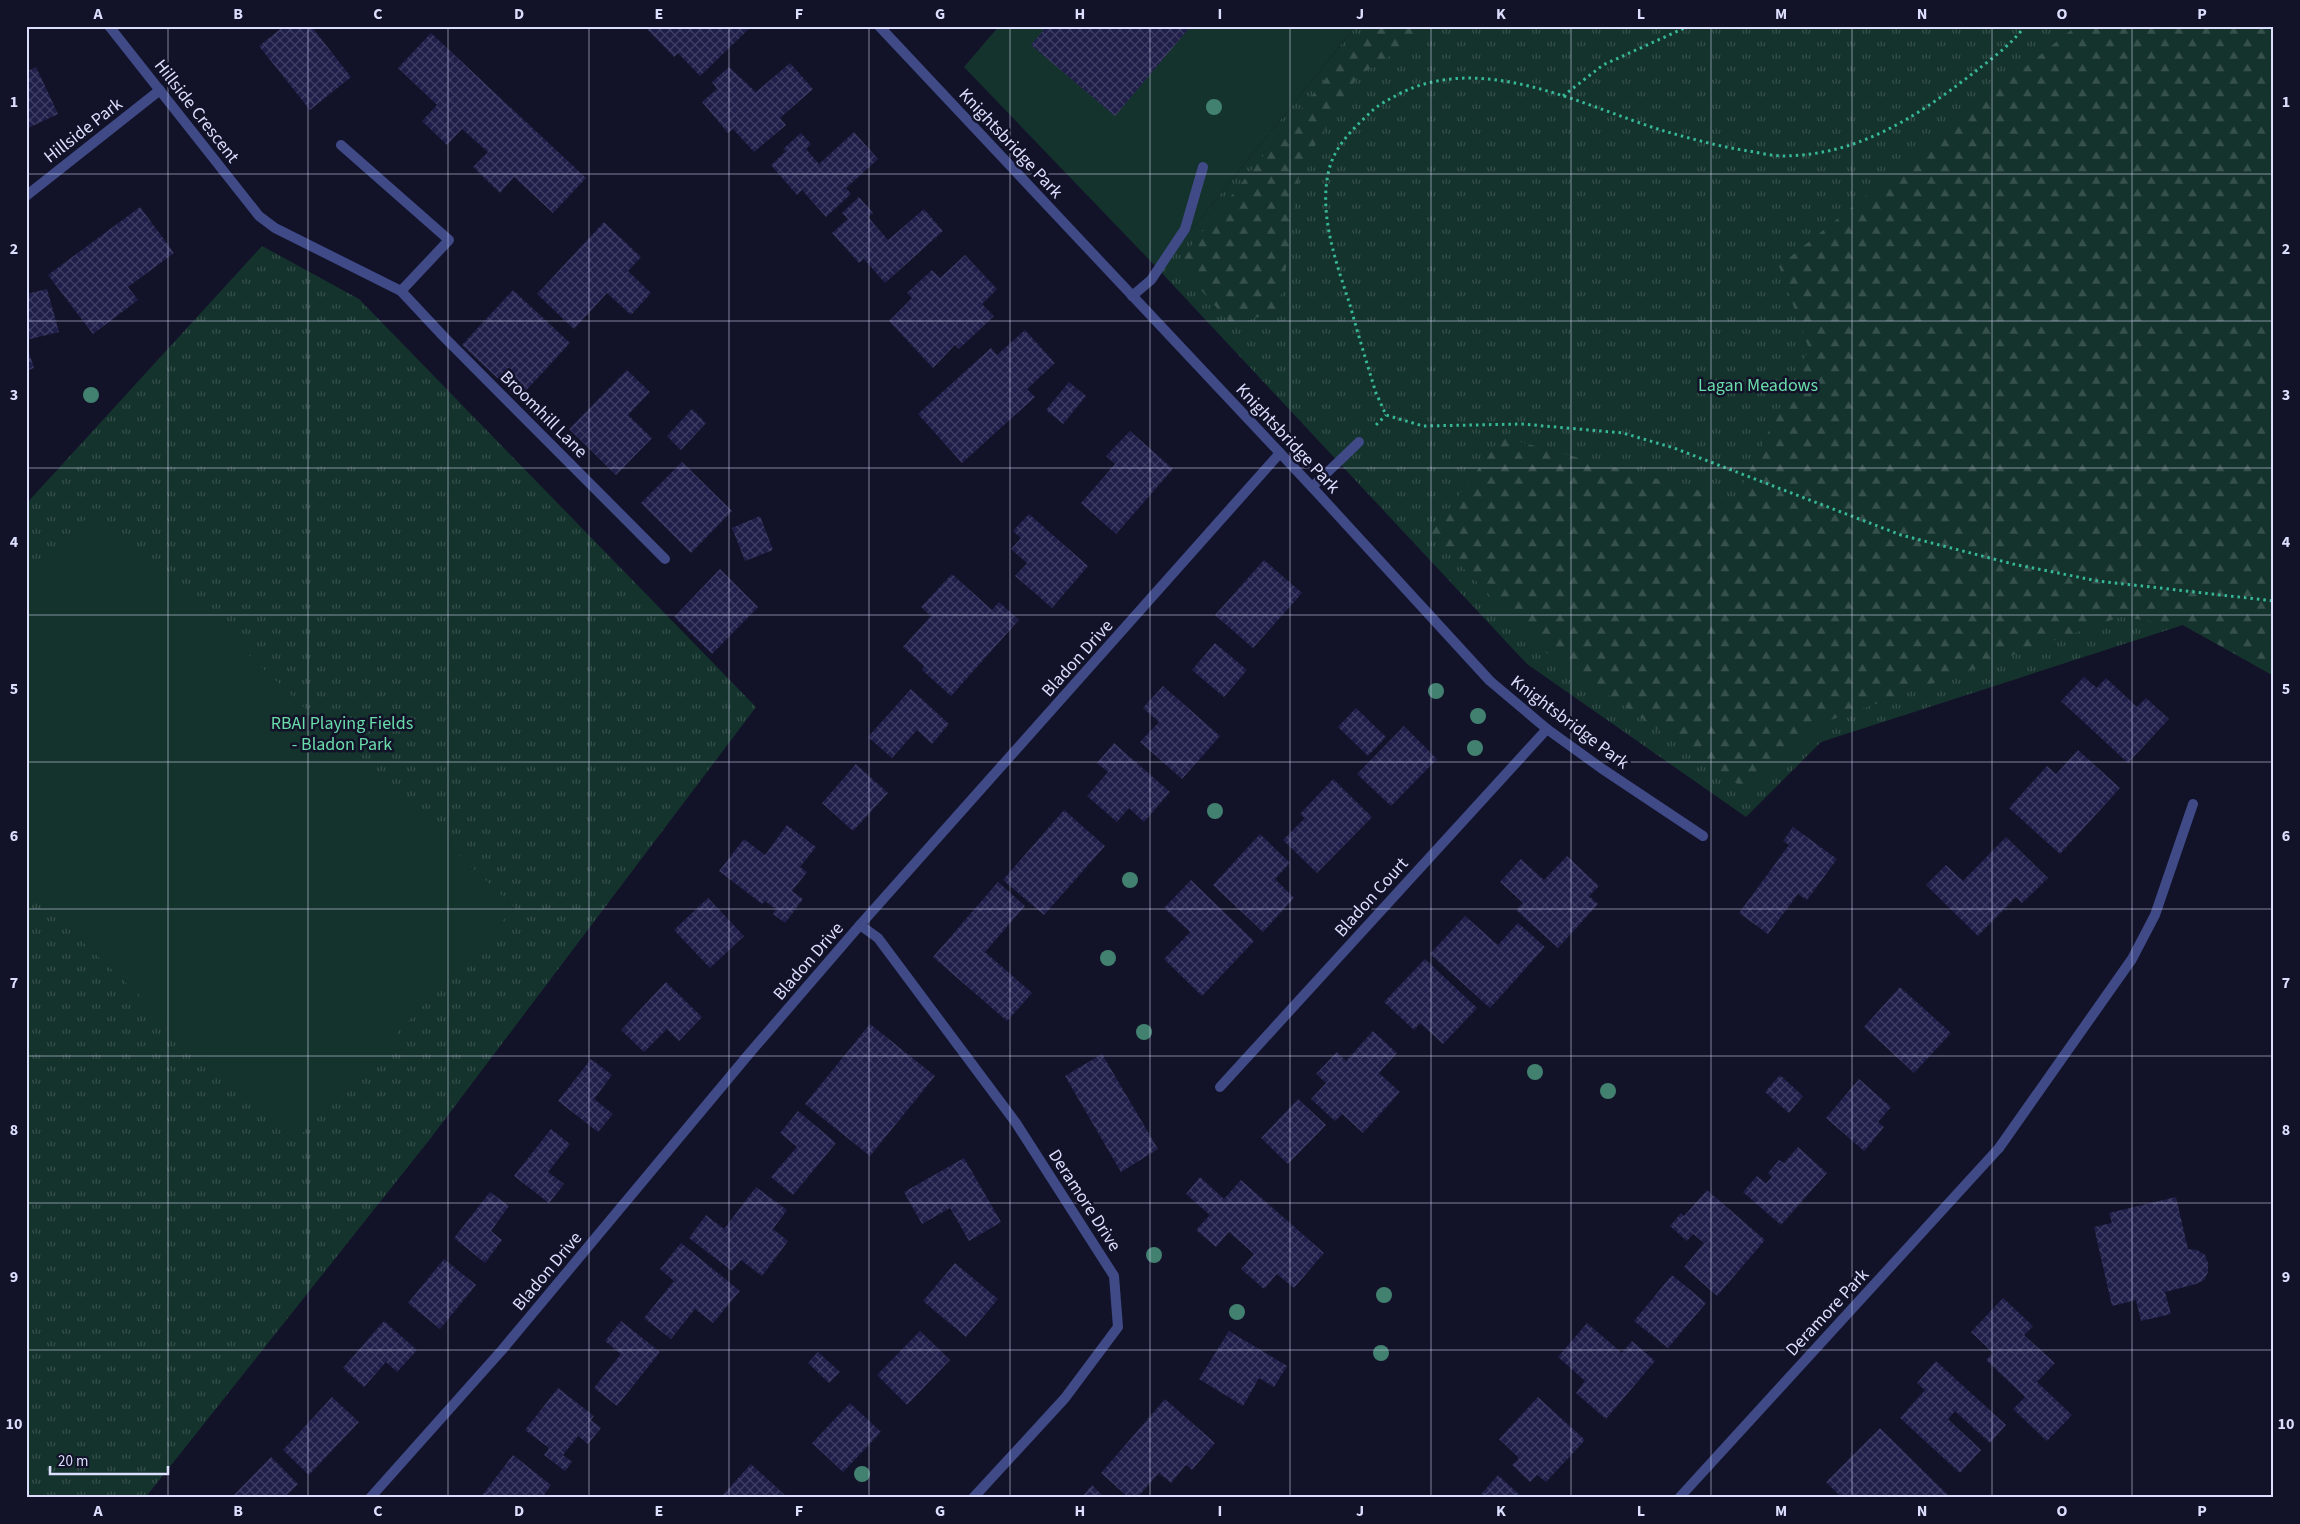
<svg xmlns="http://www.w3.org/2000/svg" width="2300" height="1524" font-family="'Source Sans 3',sans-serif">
<defs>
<pattern id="grass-tufts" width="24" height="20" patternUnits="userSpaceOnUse" patternTransform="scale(1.25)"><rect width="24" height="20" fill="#15332d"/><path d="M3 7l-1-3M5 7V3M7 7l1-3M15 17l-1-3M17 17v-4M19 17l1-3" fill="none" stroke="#36504c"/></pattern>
<pattern id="forest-firs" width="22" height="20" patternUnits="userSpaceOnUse" patternTransform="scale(1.25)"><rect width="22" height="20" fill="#15332d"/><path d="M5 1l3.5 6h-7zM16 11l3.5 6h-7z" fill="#36504c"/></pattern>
<pattern id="building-cross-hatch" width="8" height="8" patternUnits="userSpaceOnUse" patternTransform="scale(1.25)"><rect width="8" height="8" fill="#201f4a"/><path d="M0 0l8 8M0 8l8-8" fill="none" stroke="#403f65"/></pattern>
</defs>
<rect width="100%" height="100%" fill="#121229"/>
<!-- grass -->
<g fill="url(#grass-tufts)">
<path d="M1356 26H2274V676L2183 625 1821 742 1746 817 1527 664 1159 270Z"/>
<path d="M262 246 359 299 756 707 430 1139 145 1498H26V504Z"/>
</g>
<!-- forest -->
<g fill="url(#forest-firs)">
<path d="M1368 26H1439L1358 76 1300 170 1280 309 1233 326 1177 263Z"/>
<path d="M2076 26H2274V676L2183 625 2120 617 1825 722 1749 792 1545 652 1430 534 1502 437 1735 500 1809 349 1779 266Z"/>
</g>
<!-- pitch -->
<g fill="#15332d">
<path d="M999 26H1356L1159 270 964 67Z"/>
<path d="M95 509 515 908 294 1142 26 888V582Z"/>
</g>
<!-- building -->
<g fill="url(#building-cross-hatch)">
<path d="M284 26H311L351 77 310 110 259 46Z"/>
<path d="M647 26H752L700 76 678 53 674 57 646 28Z"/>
<path d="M1047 26H1057L1060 29 1062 26H1191L1115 116 1031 45Z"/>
<path d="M431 33 586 178 553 213 514 177 500 193 473 167 488 152 462 129 447 145 422 121 437 105 398 68Z"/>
<path d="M790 63 813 89 780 118 786 125 754 152 733 129 728 133 702 102 717 89 712 82 729 67 756 92Z"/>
<path d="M36 67 58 114 26 129V72Z"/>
<path d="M854 132 878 159 846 188 851 194 826 217 802 190 797 195 771 165 786 151 783 149 801 133 811 144 806 149 819 164Z"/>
<path d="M859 197 873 213 868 217 888 240 924 209 943 231 885 283 864 259 859 263 832 233 848 219 842 213Z"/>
<path d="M140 207 174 253 128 287 138 300 93 334 48 275Z"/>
<path d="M604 222 641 257 628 271 651 293 631 315 607 293 574 329 537 294Z"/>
<path d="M965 255 997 289 982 304 994 316 959 349 955 345 933 368 889 321 912 298 907 293 932 270 940 278Z"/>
<path d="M47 289 59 332 26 340V294Z"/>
<path d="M513 290 570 343 519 398 462 345Z"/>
<path d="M1025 330 1055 363 1027 389 1035 397 962 463 918 414 991 348 997 355Z"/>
<path d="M26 343 34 368 26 371Z"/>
<path d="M627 370 650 392 628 415 652 438 616 475 569 429Z"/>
<path d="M1069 382 1086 396 1063 424 1046 410Z"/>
<path d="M692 409 706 423 681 450 667 436Z"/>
<path d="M1130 431 1173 469 1116 534 1081 503 1115 464 1106 456Z"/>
<path d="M682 462 732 511 691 553 641 503Z"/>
<path d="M1029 514 1088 566 1052 608 1015 576 1027 563 1011 549 1021 538 1013 531Z"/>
<path d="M760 516 773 550 745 561 732 528Z"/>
<path d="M1264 560 1302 593 1253 648 1215 615Z"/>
<path d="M720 569 758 607 712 654 674 617Z"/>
<path d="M952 574 992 610 999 602 1019 620 951 696 922 670 924 666 903 647 931 616 921 607Z"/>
<path d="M1215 643 1247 670 1224 697 1192 670Z"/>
<path d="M2084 677 2097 688 2106 678 2137 707 2146 698 2169 719 2128 763 2061 701Z"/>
<path d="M1163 686 1220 736 1182 779 1140 742 1159 722 1143 708Z"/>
<path d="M911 689 949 724 932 744 917 730 892 758 868 737Z"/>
<path d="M1356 708 1386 737 1368 756 1338 727Z"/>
<path d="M1404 726 1437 759 1391 806 1357 774Z"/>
<path d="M1114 743 1170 792 1144 822 1129 808 1117 822 1087 796 1108 772 1097 763Z"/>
<path d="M2078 750 2120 788 2060 854 2009 808 2047 766 2056 774Z"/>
<path d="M856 764 888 793 853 831 822 803Z"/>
<path d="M1333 779 1372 817 1317 873 1283 840 1305 818 1300 814Z"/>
<path d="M1064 810 1105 846 1044 915 1003 880Z"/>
<path d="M787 825 816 847 800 867 807 872 792 891 803 899 785 923 773 914 776 909 765 901 762 904 719 871 744 839 765 855Z"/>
<path d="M1793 827 1837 859 1807 900 1798 894 1768 934 1739 913 1789 845 1783 841Z"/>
<path d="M1260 834 1290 863 1275 879 1294 898 1263 932 1213 885Z"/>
<path d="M2006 837 2048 878 2022 903 2016 897 1978 936 1926 885 1946 865 1963 881Z"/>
<path d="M1567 856 1599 886 1589 896 1598 904 1558 948 1516 910 1523 903 1500 882 1521 859 1544 880Z"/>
<path d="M1191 880 1254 941 1202 996 1164 959 1190 932 1164 908Z"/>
<path d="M998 882 1025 906 985 952 1032 993 1007 1021 933 957Z"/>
<path d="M708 898 744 936 710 968 674 930Z"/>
<path d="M1465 916 1498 945 1518 923 1545 947 1490 1008 1430 954Z"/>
<path d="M1425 959 1477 1008 1443 1044 1420 1023 1414 1030 1384 1002Z"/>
<path d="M666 982 702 1017 679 1041 667 1029 644 1052 621 1030Z"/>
<path d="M1900 987 1951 1033 1914 1073 1864 1027Z"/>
<path d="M870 1024 935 1076 870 1156 805 1104Z"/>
<path d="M1373 1031 1397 1053 1379 1073 1400 1092 1363 1133 1342 1114 1335 1121 1311 1099 1326 1083 1316 1074 1337 1052 1346 1061Z"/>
<path d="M1102 1054 1158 1149 1121 1172 1065 1076Z"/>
<path d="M591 1059 612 1075 594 1099 613 1114 598 1132 558 1101Z"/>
<path d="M1780 1075 1803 1096 1789 1113 1765 1092Z"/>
<path d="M1859 1079 1891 1107 1878 1122 1884 1127 1864 1151 1826 1118Z"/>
<path d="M1298 1099 1326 1125 1288 1164 1261 1138Z"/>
<path d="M798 1111 836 1143 793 1195 771 1177 797 1147 780 1133Z"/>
<path d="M551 1129 570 1144 548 1172 564 1184 549 1203 514 1176Z"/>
<path d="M1798 1147 1827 1173 1781 1225 1743 1192 1757 1176 1766 1183 1772 1177 1768 1173 1779 1160 1784 1163Z"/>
<path d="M964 1158 1001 1222 969 1241 950 1208 922 1224 904 1192Z"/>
<path d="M1200 1177 1224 1199 1241 1180 1324 1253 1294 1288 1277 1274 1264 1289 1241 1269 1254 1254 1229 1232 1216 1247 1196 1230 1210 1215 1186 1194Z"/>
<path d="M756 1187 787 1210 773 1229 788 1241 762 1276 741 1260 732 1271 689 1238 706 1215 724 1229Z"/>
<path d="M1707 1190 1765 1240 1717 1296 1684 1267 1704 1243 1693 1234 1687 1241 1670 1226 1681 1213 1684 1216Z"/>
<path d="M490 1192 509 1206 491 1231 502 1240 485 1263 454 1238Z"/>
<path d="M2176 1197 2188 1249 2197 1250 2205 1255 2208 1263V1272L2204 1280 2196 1284 2165 1292 2171 1314 2141 1321 2136 1300 2112 1306 2094 1227 2112 1223 2109 1213Z"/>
<path d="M681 1243 740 1291 713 1323 695 1309 671 1339 644 1318 674 1281 660 1269Z"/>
<path d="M444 1259 476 1285 440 1329 408 1303Z"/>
<path d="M955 1263 998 1299 966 1337 923 1301Z"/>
<path d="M1672 1275 1706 1303 1668 1348 1634 1321Z"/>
<path d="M2003 1298 2033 1326 2024 1335 2055 1363 2037 1382 2072 1415 2047 1441 2013 1409 2025 1397 1986 1360 1993 1353 1971 1332Z"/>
<path d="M384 1321 417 1350 397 1372 386 1362 364 1387 343 1368Z"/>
<path d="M621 1321 660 1352 617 1406 594 1388 621 1354 605 1341Z"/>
<path d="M1587 1323 1622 1353 1632 1341 1655 1361 1606 1419 1576 1393 1585 1381 1558 1357Z"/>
<path d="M920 1331 950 1360 907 1405 877 1375Z"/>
<path d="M1229 1331 1287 1366 1274 1387 1259 1378 1243 1406 1199 1379Z"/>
<path d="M818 1352 840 1372 829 1383 808 1363Z"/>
<path d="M1936 1361 2006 1425 1990 1443 1955 1411 1948 1419 1981 1450 1960 1473 1900 1418 1925 1390 1917 1383Z"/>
<path d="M558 1388 594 1416 591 1420 601 1428 588 1444 578 1436 563 1455 572 1462 565 1471 544 1455 549 1448 525 1430Z"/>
<path d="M332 1397 359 1422 309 1475 283 1450Z"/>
<path d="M1538 1397 1585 1440 1546 1482 1537 1475 1530 1482 1512 1465 1519 1458 1499 1439Z"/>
<path d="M1165 1399 1215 1443 1192 1470 1186 1465 1171 1483 1159 1473 1137 1498H1129L1101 1473Z"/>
<path d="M850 1403 881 1432 843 1472 812 1443Z"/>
<path d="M1880 1428 1948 1495 1945 1498H1842L1826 1482Z"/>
<path d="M513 1455 551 1485 542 1498H480Z"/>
<path d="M271 1457 298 1484 284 1498H231Z"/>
<path d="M751 1464 788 1498H720Z"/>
<path d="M1498 1475 1523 1498H1478Z"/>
<path d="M1092 1485 1105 1498H1081Z"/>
</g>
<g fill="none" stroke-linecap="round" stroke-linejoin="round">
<!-- path -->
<g stroke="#36b797" stroke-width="3" stroke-dasharray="2.5 4" stroke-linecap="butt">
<path d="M2025 26C2011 45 1990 60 1972 74 1915 118 1858 155 1784 156 1772 156 1760 153 1749 151 1721 147 1692 139 1664 131 1583 106 1483 51 1399 94 1390 99 1381 103 1373 110 1357 125 1337 143 1330 166 1317 211 1336 262 1350 305 1358 334 1367 364 1376 393L1386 415 1423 426 1522 424 1623 433 1674 448 1901 535 2013 564 2098 581 2274 601"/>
<path d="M1563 96 1603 65 1689 26"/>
<path d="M1376 425 1386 415"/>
</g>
<!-- service -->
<g stroke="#3f4a86" stroke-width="10">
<path d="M1132 296 1151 280 1185 229 1203 167"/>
<path d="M1312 487 1359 442"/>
<path d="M1999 1148 2132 959 2155 915 2193 804"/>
</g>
<!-- minor -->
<g stroke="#3f4a86" stroke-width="10">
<path d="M109 26 259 216 275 228 401 291 444 337 665 559"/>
<path d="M879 26 1312 487 1490 681 1547 729 1601 768 1703 836"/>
<path d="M341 145 449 240 401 291"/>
<path d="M26 196 160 90"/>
<path d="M860 925 878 938 1016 1123 1114 1276 1118 1327 1065 1398 973 1498"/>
<path d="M1220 1087 1547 729"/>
<path d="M370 1498 502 1350 748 1055 860 925 1280 453"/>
<path d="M1679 1498 1999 1148"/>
</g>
</g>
<!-- trees -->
<g fill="#428170">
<circle cx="1214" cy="107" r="8"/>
<circle cx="91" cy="395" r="8"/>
<circle cx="1436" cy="691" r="8"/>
<circle cx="1478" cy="716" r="8"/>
<circle cx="1475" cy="748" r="8"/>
<circle cx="1215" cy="811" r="8"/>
<circle cx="1130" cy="880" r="8"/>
<circle cx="1108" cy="958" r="8"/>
<circle cx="1144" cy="1032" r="8"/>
<circle cx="1535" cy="1072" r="8"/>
<circle cx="1608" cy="1091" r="8"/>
<circle cx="1154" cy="1255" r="8"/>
<circle cx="1384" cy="1295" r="8"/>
<circle cx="1237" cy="1312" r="8"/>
<circle cx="1381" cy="1353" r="8"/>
<circle cx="862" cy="1474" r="8"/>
</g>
<!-- grid -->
<path fill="none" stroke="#dcdefd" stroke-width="1" stroke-opacity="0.55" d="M168 26V1498M308 26V1498M448 26V1498M589 26V1498M729 26V1498M869 26V1498M1010 26V1498M1150 26V1498M1290 26V1498M1431 26V1498M1571 26V1498M1711 26V1498M1852 26V1498M1992 26V1498M2132 26V1498M26 174H2274M26 321H2274M26 468H2274M26 615H2274M26 762H2274M26 909H2274M26 1056H2274M26 1203H2274M26 1350H2274"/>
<g text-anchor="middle" stroke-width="5" stroke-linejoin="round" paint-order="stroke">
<!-- street labels -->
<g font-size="18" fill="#dcdefd" stroke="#121229">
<text transform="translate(197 111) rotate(52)" y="6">Hillside Crescent</text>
<text transform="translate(83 130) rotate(-38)" y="6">Hillside Park</text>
<text transform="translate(1011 143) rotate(47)" y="6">Knightsbridge Park</text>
<text transform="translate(544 414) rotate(45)" y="6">Broomhill Lane</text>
<text transform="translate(1288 438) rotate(47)" y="6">Knightsbridge Park</text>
<text transform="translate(1077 658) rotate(-48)" y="6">Bladon Drive</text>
<text transform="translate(1570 722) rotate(37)" y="6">Knightsbridge Park</text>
<text transform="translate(1371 897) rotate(-48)" y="6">Bladon Court</text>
<text transform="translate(808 961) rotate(-49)" y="6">Bladon Drive</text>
<text transform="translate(1085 1200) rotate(57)" y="6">Deramore Drive</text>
<text transform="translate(547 1271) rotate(-50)" y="6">Bladon Drive</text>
<text transform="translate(1827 1312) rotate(-47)" y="6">Deramore Park</text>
</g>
<!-- park labels -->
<g font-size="18" fill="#6adcaa" stroke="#121229">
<text x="1758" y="391">Lagan Meadows</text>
<text x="342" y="729">RBAI Playing Fields<tspan x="342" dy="21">- Bladon Park</tspan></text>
</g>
</g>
<!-- border -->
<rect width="2300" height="1524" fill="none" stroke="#121229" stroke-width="55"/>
<!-- scale -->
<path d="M50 1466v8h118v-8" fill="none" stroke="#dcdefd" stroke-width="2.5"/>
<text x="58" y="1466" font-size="15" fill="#dcdefd" stroke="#121229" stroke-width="4" paint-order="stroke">20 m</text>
<rect x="28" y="28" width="2244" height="1468" fill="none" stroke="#dcdefd" stroke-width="2"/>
<g font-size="16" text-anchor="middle" font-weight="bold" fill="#dcdefd">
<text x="98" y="19">A</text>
<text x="238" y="19">B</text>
<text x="378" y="19">C</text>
<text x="519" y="19">D</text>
<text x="659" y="19">E</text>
<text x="799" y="19">F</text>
<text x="940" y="19">G</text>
<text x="1080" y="19">H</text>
<text x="1220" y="19">I</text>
<text x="1360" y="19">J</text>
<text x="1501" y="19">K</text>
<text x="1641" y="19">L</text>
<text x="1781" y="19">M</text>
<text x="1922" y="19">N</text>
<text x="2062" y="19">O</text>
<text x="2202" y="19">P</text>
<text x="14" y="107">1</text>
<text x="2286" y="107">1</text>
<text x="14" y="254">2</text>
<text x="2286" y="254">2</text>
<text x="14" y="400">3</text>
<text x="2286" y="400">3</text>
<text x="14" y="547">4</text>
<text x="2286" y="547">4</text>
<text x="14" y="694">5</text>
<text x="2286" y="694">5</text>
<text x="14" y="841">6</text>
<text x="2286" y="841">6</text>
<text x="14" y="988">7</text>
<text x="2286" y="988">7</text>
<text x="14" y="1135">8</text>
<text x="2286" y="1135">8</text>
<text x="14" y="1282">9</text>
<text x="2286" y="1282">9</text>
<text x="14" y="1429">10</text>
<text x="2286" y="1429">10</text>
<text x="98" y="1516">A</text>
<text x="238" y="1516">B</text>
<text x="378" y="1516">C</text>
<text x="519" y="1516">D</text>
<text x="659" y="1516">E</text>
<text x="799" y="1516">F</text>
<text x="940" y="1516">G</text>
<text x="1080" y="1516">H</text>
<text x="1220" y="1516">I</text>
<text x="1360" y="1516">J</text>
<text x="1501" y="1516">K</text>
<text x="1641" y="1516">L</text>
<text x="1781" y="1516">M</text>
<text x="1922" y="1516">N</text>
<text x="2062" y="1516">O</text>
<text x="2202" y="1516">P</text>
</g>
</svg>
